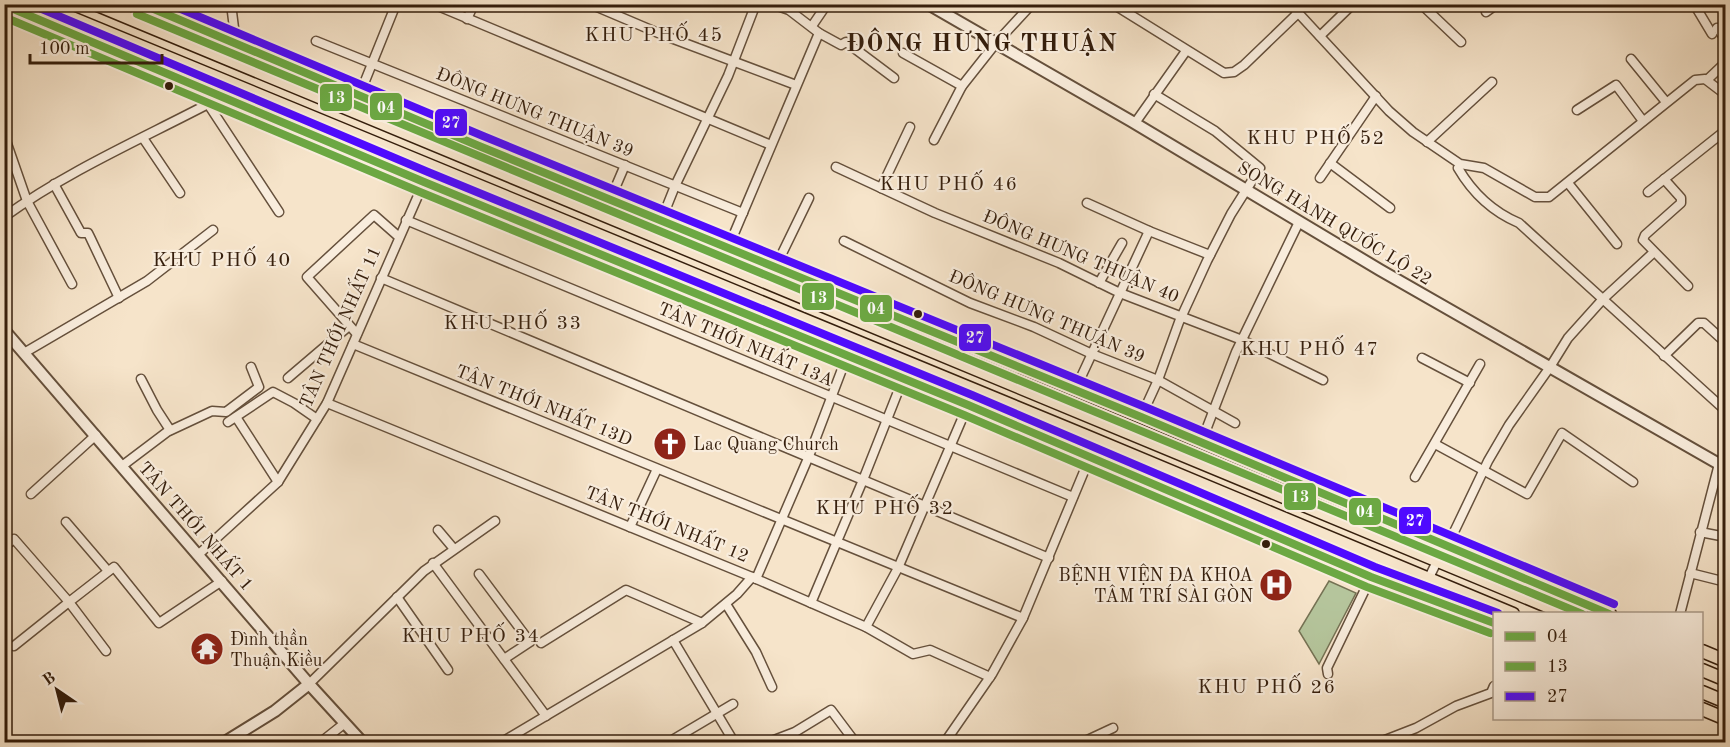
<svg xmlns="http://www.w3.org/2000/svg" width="1730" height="747" font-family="'Old Standard TT',serif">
<rect width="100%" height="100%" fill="#f6e4ca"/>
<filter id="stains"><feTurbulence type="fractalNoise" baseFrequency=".00333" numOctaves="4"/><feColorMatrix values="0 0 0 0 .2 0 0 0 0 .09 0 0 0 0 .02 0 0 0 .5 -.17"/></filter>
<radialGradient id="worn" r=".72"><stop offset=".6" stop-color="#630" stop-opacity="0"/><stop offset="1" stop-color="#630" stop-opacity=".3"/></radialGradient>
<!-- green -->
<path fill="#b5c59c" stroke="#757254" stroke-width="1.5" d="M1329 581 1356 593 1319 664 1299 631Z"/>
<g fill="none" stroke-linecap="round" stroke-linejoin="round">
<defs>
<g id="minor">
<path d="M231 4 236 44"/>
<path d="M433 4 771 145"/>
<path d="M590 4 663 35 796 85"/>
<path d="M1113 4 1224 73 1234 72 1244 65 1298 13"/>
<path d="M1290 4 1389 111 1413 132 1460 164 1484 168 1535 197H1549L1695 80 1705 79 1726 95"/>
<path d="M1421 4 1461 42"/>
<path d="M1694 4 1712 34"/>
<path d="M751 5H775L789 10 819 33 841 45 846 42 894 78"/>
<path d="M1486 12 1497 4"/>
<path d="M467 19 474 4"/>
<path d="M812 26 827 4"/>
<path d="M1717 28 1726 40"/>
<path d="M1320 36 1353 4"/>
<path d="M316 41 743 213"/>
<path d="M903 53 962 86"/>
<path d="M1631 59 1666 102"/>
<path d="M1707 80 1726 62"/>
<path d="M359 96 396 4"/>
<path d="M208 104 279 212"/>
<path d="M1577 110 1616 85 1643 121"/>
<path d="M1135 123 1186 51"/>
<path d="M4 135 27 201 72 284"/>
<path d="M143 138 180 193"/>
<path d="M934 140 962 86 996 43 1032 4"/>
<path d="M1427 142 1492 82"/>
<path d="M1330 163 1390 208"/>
<path d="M836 167 935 213 1059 263 1120 293 1242 340 1323 380"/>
<path d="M1458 168C1472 192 1493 212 1519 223L1726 411"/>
<path d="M1320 178 1376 96"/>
<path d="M1664 179 1681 198V203L1645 235 1643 240 1688 286"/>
<path d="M1568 183 1617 244"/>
<path d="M54 184 81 233H88L90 237 119 298"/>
<path d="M881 188 910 127"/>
<path d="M1648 192 1726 130"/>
<path d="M610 200 625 165"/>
<path d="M1087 203 1149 231 1210 255"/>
<path d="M4 217C68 171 139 140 208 104L217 95"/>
<path d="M406 220 1073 497"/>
<path d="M661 221 675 186 728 76 755 6"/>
<path d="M844 241 970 303 1034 327 1092 354 1158 380 1235 423"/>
<path d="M728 248 819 33"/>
<path d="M775 268 809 198"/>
<path d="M381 278 1049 558"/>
<path d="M1099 283 1122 243"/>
<path d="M357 334 307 277 374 215 399 237"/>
<path d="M353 344 1023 618"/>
<path d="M24 353 147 281 213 230"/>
<path d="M1664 356 1698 323H1704L1726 343"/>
<path d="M1422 358 1470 383"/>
<path d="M288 378 349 326"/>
<path d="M141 379 157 410 170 430"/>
<path d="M1075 390 1149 231"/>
<path d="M327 403 752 577 866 627 913 654 930 650 990 677"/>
<path d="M236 417 278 482"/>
<path d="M1141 417 1158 380 1179 322 1207 261 1231 214 1260 168 1215 131 1154 94"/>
<path d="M228 422 273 392 294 403 317 419"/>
<path d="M1201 443 1236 352 1299 222"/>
<path d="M1435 444 1527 494 1562 433 1633 482"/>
<path d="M122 466 167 432 212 411 226 412 259 387 251 367"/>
<path d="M1415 477 1480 364"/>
<path d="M31 494 96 435"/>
<path d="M66 522 108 571"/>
<path d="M630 527 657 469"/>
<path d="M438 530 454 549"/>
<path d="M1700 532 1726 537"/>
<path d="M4 547 14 539 69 602 14 646"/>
<path d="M199 554 278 482 327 403 424 182"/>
<path d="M433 563 546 716"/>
<path d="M1690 573 1726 582"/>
<path d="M479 574 530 642 504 659"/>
<path d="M756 579 809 456 847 356"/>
<path d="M1421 594 1445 545 1455 530 1488 461 1509 425 1550 367 1568 338 1603 299 1653 253"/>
<path d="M397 597 448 670"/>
<path d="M811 603 863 480 903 379"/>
<path d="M726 604 756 652 772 687"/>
<path d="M1680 614 1719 464"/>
<path d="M866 627 898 568 968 405"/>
<path d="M673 640 734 742"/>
<path d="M541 643 626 590 702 623"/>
<path d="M106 651 69 602 114 567 159 623 222 581"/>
<path d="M1328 674 1327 668 1371 577"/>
<path d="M309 684 424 571 495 521"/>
<path d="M321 742 345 723"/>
<path d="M502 742 702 623 737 594 752 577"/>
<path d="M669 742 733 704"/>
<path d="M769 742 795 732 831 710 855 742"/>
<path d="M945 742 992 674 1023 618 1090 457"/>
<path d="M1083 742 1113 728"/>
<path d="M1380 742 1416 728 1456 706 1491 693 1494 686"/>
</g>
<g id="tertiary">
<path d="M928 4 1131 121 1380 270 1726 468"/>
<path d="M4 330 309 684 362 742"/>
<path d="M225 742 275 711 309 684"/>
</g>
<g id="primary">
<path d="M38 4 1086 436 1513 614"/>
<path d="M95 4 1566 614"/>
<path d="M141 4 479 146 1141 417 1610 614"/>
<path d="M4 5 424 182 968 405 1371 577 1494 623"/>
<path d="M1702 651 1726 661"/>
<path d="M1702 670 1726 680"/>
<path d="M1702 692 1726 702"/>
<path d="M1702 709 1726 719"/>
</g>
</defs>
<!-- minor casing -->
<use href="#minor" stroke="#65503c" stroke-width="11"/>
<!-- tertiary casing -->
<use href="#tertiary" stroke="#65503c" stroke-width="14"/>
<!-- primary casing -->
<use href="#primary" stroke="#351e0c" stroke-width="15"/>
<!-- minor -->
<use href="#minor" stroke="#f9eddd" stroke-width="8"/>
<!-- tertiary -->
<use href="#tertiary" stroke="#f9eddd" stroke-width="10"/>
<!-- primary -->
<use href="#primary" stroke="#f6e4ca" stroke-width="12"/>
<defs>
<g id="bus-1">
<path d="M142 4 479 146 1141 417 1609 614"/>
<path d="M4 5 424 182 968 405 1371 577 1494 623"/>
</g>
<g id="bus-2">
<path d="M137 14C618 216 1101 412 1582 614"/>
<path d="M4 17 420 192 964 415 1367 587 1490 633"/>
</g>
<g id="bus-3">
<path d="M30 4 428 172 972 395 1375 567 1498 613"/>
<path d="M169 4 483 136 1145 407 1614 604"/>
</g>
</defs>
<!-- bus-1 casing -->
<use href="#bus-1" stroke="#f9eddd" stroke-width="12"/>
<!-- bus-2 casing -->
<use href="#bus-2" stroke="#f9eddd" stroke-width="12"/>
<!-- bus-3 casing -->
<use href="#bus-3" stroke="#f9eddd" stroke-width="12"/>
<!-- bus-1 -->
<use href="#bus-1" stroke="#6ca843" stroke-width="8"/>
<!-- bus-2 -->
<use href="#bus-2" stroke="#6ca843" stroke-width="8"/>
<!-- bus-3 -->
<use href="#bus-3" stroke="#4f0aff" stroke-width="8"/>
</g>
<!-- icons -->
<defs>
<symbol id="church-disc" viewBox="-11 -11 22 22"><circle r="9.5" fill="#8f2418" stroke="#f9eddd"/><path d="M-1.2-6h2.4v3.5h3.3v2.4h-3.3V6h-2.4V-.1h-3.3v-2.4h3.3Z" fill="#fff"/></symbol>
<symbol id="hospital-disc" viewBox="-11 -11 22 22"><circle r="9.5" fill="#8f2418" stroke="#f9eddd"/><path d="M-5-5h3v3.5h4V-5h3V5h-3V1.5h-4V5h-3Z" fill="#fff"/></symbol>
<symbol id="temple-disc" viewBox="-11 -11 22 22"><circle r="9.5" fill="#8f2418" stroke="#f9eddd"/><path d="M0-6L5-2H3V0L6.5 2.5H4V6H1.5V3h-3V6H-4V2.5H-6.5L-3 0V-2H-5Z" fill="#fff"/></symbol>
</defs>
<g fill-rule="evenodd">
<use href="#church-disc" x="651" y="425" width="38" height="38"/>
<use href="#hospital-disc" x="1257" y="566" width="38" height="38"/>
<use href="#temple-disc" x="188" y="630" width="38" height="38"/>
</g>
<!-- markers -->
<g fill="#351e0c" stroke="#f9eddd" stroke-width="2">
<circle cx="169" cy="86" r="5"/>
<circle cx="918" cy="314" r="5"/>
<circle cx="1266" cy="544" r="5"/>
</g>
<g text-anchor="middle" stroke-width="4.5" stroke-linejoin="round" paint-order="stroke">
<!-- street labels -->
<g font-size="18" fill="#351e0c" stroke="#f9eddd">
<text transform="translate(535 112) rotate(22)" y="6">ĐÔNG HƯNG THUẬN 39</text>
<text transform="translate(1335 223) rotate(31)" y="6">SONG HÀNH QUỐC LỘ 22</text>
<text transform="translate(1081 256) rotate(23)" y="6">ĐÔNG HƯNG THUẬN 40</text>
<text transform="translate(1047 316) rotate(23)" y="6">ĐÔNG HƯNG THUẬN 39</text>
<text transform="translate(340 327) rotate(-66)" y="6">TÂN THỚI NHẤT 11</text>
<text transform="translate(746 344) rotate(23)" y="6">TÂN THỚI NHẤT 13A</text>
<text transform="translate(544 405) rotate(22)" y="6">TÂN THỚI NHẤT 13D</text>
<text transform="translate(667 524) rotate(22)" y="6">TÂN THỚI NHẤT 12</text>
<text transform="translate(196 526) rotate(49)" y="6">TÂN THỚI NHẤT 1</text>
</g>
<!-- poi labels -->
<g font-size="18" fill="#351e0c" stroke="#f9eddd" text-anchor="start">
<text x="693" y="450">Lac Quang Church</text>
<text x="1253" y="581" text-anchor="end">BỆNH VIỆN ĐA KHOA<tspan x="1253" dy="21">TÂM TRÍ SÀI GÒN</tspan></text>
<text x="230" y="645">Đình thần<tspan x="230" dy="21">Thuận Kiều</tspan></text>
</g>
<!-- neighbourhood labels -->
<g font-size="20" letter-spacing="1.5" fill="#351e0c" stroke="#f9eddd">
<text x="654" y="41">KHU PHỐ 45</text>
<text x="1316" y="144">KHU PHỐ 52</text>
<text x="949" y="190">KHU PHỐ 46</text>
<text x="222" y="266">KHU PHỐ 40</text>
<text x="513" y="329">KHU PHỐ 33</text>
<text x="1310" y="355">KHU PHỐ 47</text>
<text x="885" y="514">KHU PHỐ 32</text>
<text x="471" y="642">KHU PHỐ 34</text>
<text x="1267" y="693">KHU PHỐ 26</text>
</g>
<!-- district labels -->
<g font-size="24" font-weight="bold" letter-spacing="1.5" fill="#351e0c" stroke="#f9eddd">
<text x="982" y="51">ĐÔNG HƯNG THUẬN</text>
</g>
</g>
<g stroke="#f9eddd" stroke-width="2">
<rect x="319" y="83" width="34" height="29" rx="6" fill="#6ca843"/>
<rect x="369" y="92" width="34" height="29" rx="6" fill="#6ca843"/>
<rect x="434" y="108" width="34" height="29" rx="6" fill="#4f0aff"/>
<rect x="801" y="282" width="34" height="29" rx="6" fill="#6ca843"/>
<rect x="859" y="294" width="34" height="29" rx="6" fill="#6ca843"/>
<rect x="958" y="323" width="34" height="29" rx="6" fill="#4f0aff"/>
<rect x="1283" y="482" width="34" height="29" rx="6" fill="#6ca843"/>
<rect x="1348" y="497" width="34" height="29" rx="6" fill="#6ca843"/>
<rect x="1398" y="506" width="34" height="29" rx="6" fill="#4f0aff"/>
</g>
<g font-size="16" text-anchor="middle" font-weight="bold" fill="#fff">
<text x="336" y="103">13</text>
<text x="386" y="113">04</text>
<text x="451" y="128">27</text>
<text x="818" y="303">13</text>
<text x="876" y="314">04</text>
<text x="975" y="343">27</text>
<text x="1300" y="502">13</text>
<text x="1365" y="517">04</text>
<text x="1415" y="526">27</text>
</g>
<!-- margin -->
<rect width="1730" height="747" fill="none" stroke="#f6e4ca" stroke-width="24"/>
<rect x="6" y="6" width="1718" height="735" fill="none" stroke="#351e0c" stroke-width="3"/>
<rect x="12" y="12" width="1706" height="723" fill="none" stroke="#351e0c" stroke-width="1.5"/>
<!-- legend -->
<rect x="1493" y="612" width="210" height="108" fill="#f9eddd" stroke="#ab9a89" stroke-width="1.5"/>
<rect x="1505" y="632" width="30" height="9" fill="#6ca843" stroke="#ab9a89" stroke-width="1.5"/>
<text x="1547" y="642" font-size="18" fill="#351e0c">04</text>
<rect x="1505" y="662" width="30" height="9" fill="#6ca843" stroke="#ab9a89" stroke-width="1.5"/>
<text x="1547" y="672" font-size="18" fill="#351e0c">13</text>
<rect x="1505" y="692" width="30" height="9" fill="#4f0aff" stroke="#ab9a89" stroke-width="1.5"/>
<text x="1547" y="702" font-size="18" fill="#351e0c">27</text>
<!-- north arrow -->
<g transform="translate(57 690) rotate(325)" stroke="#f9eddd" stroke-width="4.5" paint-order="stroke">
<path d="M0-4.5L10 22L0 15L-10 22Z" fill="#351e0c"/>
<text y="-9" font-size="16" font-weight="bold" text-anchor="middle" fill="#351e0c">B</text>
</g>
<!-- scale -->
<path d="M30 54v9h132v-9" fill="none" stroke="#351e0c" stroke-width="3"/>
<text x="39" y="54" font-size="18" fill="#351e0c" stroke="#f9eddd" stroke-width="4.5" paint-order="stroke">100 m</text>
<rect width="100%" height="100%" filter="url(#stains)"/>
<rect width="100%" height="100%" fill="url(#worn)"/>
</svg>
